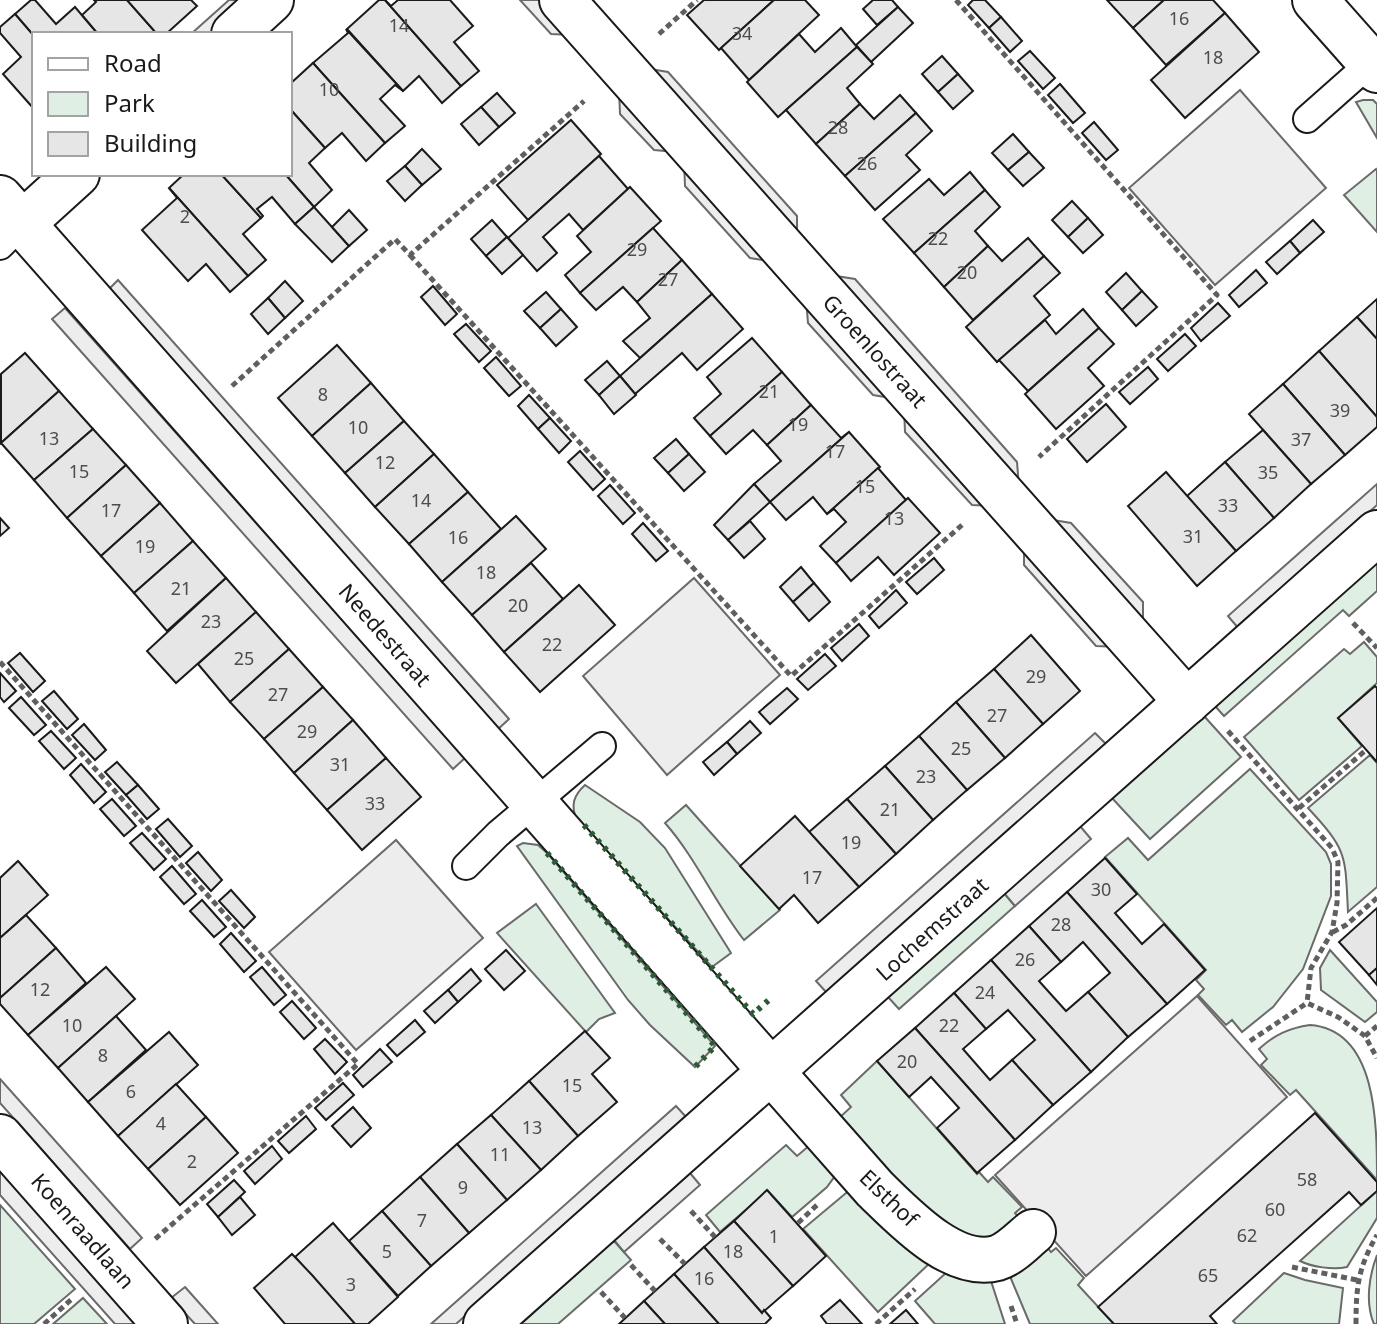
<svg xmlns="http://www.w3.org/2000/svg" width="1377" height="1324" font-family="'Noto Sans',sans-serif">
<rect width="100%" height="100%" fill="#fff"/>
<!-- green -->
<g fill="#e0efe3" stroke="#6a6a6a" stroke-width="2">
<path d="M1363 100H1373L1377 104V138L1356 102Z"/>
<path d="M1376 169 1377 171V232L1344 195Z"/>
<path d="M1377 562V591L1349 616 1343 610 1224 716 1215 706Z"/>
<path d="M1364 642 1377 657V683L1338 718 1362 746 1299 800 1244 737 1344 649 1350 654Z"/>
<path d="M1204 716 1241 757 1150 839 1112 798Z"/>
<path d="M1370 755 1377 763V887L1348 912C1345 855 1348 851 1308 808Z"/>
<path d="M1250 769 1326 852 1331 864V896L1303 969 1273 1007 1242 1032 1232 1020 1226 1025 1198 995 1204 989 1196 980 1206 970 1105 857 1128 838 1148 860Z"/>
<path d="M585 785 640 822 665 848 731 953 712 967 577 820C570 805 574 795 585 785Z"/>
<path d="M686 805 780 910 744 940C715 903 696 858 665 823Z"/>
<path d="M523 843 538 845 547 853 715 1046 695 1067 650 1025 628 1000 517 846Z"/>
<path d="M1004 893 1015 906 899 1009 888 997Z"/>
<path d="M536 904 615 1013 599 1019 586 1032 497 933Z"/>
<path d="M1330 950 1377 1002V1012L1365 1022 1321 990 1320 968Z"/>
<path d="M1310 1025C1377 1030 1377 1123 1377 1180L1296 1090 1290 1095 1261 1065 1267 1059 1259 1049C1274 1035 1289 1028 1310 1025Z"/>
<path d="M877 1061 977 1174 979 1172 988 1182 993 1177 1022 1207 1015 1213 1020 1219C1010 1228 998 1239 983 1240 946 1243 865 1148 838 1119L851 1107 841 1095Z"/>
<path d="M786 1145 797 1156 810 1145 837 1173 827 1187 792 1217 768 1191 720 1232 706 1215Z"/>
<path d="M852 1188 931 1262 878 1312 803 1229Z"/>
<path d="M1377 1191V1218L1347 1267C1333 1270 1312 1267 1300 1261Z"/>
<path d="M0 1205 75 1289 34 1324H0Z"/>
<path d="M612 1242H615L631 1260 558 1324H521Z"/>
<path d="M1047 1247 1051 1252 1056 1248 1084 1278 1078 1285 1114 1324H1030L1009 1274Z"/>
<path d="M1377 1255V1324H1374C1365 1303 1369 1276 1377 1255Z"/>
<path d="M947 1272 990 1278 1005 1324H935L915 1301Z"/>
<path d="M1284 1273 1305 1280 1343 1288 1339 1324H1236L1233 1321Z"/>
<path d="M83 1298 107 1324H53Z"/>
</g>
<!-- parking -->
<g fill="#ededed" stroke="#6a6a6a" stroke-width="2">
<path d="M229 0H252L214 34H191Z"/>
<path d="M520 0H540L572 35 551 34Z"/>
<path d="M644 68 668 72 797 216V239Z"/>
<path d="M619 89 677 152 654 150 620 114Z"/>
<path d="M1240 90 1326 188 1215 285 1129 188Z"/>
<path d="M684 161 774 262 750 258 685 186Z"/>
<path d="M830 275 855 279 1017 462 1019 487Z"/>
<path d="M118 280 509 719 496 731 105 293Z"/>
<path d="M806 298 897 399 873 395 808 323Z"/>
<path d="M65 308 465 758 453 769 52 319Z"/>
<path d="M904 407 993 506 972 505 905 432Z"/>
<path d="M1377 484V505L1239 629 1228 616Z"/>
<path d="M1047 519 1071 523 1143 602V624Z"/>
<path d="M1024 541 1119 647 1096 646 1024 565Z"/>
<path d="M694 578 780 675 667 775 583 676Z"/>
<path d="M1095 733 1107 745 827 993 816 981Z"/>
<path d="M1080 826 1091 839 1015 906 1004 893Z"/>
<path d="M396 840 483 938 356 1050 269 952Z"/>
<path d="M1197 996 1287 1097 1086 1276 995 1175Z"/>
<path d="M0 1079 142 1238 130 1249 0 1103Z"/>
<path d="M676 1106 687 1118 456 1324H431Z"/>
<path d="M0 1169 138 1324H115L0 1195Z"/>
<path d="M690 1173 700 1185 624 1252 614 1240Z"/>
<path d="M185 1287 218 1324H195L171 1298Z"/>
</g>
<!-- building -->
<g fill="#e6e6e6" stroke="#1a1a1a" stroke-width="2">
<path d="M31 0H35L56 24 75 7 98 34 34 36 15 14Z"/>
<path d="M94 0H127L157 34H98L82 15 96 2Z"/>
<path d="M127 0H191L197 6 166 34H157Z"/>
<path d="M379 0H385L461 86 442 103 419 76 403 91 347 29Z"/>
<path d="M385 0 391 6 398 0H450L473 26 454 42 479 71 461 86Z"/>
<path d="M704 0H774L719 50 687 15Z"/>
<path d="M774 0H805L819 15 749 80 721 48Z"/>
<path d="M873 0H892L898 7 877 25 863 9Z"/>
<path d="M973 0H985L1001 17 989 28 968 5Z"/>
<path d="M1107 0H1164L1133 28Z"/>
<path d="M1164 0H1213L1225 13 1166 65 1133 28Z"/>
<path d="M898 7 913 23 871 62 856 45Z"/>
<path d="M1225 13 1259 52 1185 118 1151 80Z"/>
<path d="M15 14 34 36V109L3 74 21 57 0 33V27Z"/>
<path d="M1001 17 1022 41 1010 52 989 28Z"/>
<path d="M841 28 857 47 778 117 747 82 799 34 815 52Z"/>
<path d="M346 29 403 91 395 85 380 99 405 126 385 143 313 63 348 33Z"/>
<path d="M857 47 873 64 847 88 860 104 816 144 786 110Z"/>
<path d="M1030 51 1055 78 1043 89 1018 61Z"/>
<path d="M942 56 958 74 938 92 922 74Z"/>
<path d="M313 63 385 143 366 161 342 133 325 148 290 109V84Z"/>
<path d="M958 74 973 91 953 109 938 92Z"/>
<path d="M1060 84 1085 113 1073 123 1048 95Z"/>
<path d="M497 93 515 113 499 127 481 107Z"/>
<path d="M900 95 916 113 845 176 816 144 860 104 874 119Z"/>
<path d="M481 107 499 127 479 145 461 124Z"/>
<path d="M290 109 325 148 309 163 332 190 314 207 285 174H290Z"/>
<path d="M916 113 932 131 906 155 920 170 875 210 845 176Z"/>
<path d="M571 120 601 154 528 220 497 185Z"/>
<path d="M1094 122 1118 150 1106 160 1082 133Z"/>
<path d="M1013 134 1029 152 1008 170 992 153Z"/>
<path d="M422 149 441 169 422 185 405 166Z"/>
<path d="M1029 152 1044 168 1023 186 1008 170Z"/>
<path d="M599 156 628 189 583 230 569 214 543 237 557 253 537 271 508 238Z"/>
<path d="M405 166 422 185 405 201 387 181Z"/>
<path d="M970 172 985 190 914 253 883 219 929 179 944 195Z"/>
<path d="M184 174H221L261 218 243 234 266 260 248 276 169 188Z"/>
<path d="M221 174H285L314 207 295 224 272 197 257 209 263 216 261 218Z"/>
<path d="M630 187 661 221 580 293 565 275 591 252 577 236Z"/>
<path d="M169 188 248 276 230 292 206 264 188 281 142 230 177 198Z"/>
<path d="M985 190 1000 207 975 231 988 246 944 287 914 253Z"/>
<path d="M1072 201 1088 218 1068 237 1052 220Z"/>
<path d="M314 207 349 246 332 262 295 224Z"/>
<path d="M349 210 367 230 349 246 332 227Z"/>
<path d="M1088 218 1103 235 1083 253 1068 237Z"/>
<path d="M492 220 507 237 486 256 471 239Z"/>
<path d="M1313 220 1324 232 1300 253 1290 241Z"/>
<path d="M653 228 682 260 637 302 623 287 596 310 580 293Z"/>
<path d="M507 237 523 255 502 274 486 256Z"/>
<path d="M1028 238 1044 256 973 320 944 287 988 246 1002 261Z"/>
<path d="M1290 241 1300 253 1277 274 1266 262Z"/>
<path d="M1044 256 1060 273 1034 296 1050 315 997 362 966 327Z"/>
<path d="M682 260 712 294 640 358 623 341 650 318 637 302Z"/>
<path d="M1256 270 1267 283 1239 307 1229 295Z"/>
<path d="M1126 273 1142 291 1122 310 1106 292Z"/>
<path d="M285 281 303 301 285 318 268 298Z"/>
<path d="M433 286 457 314 445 325 421 297Z"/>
<path d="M1142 291 1157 307 1136 326 1122 310Z"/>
<path d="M546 292 561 309 540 328 524 311Z"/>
<path d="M712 294 743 329 697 370 682 353 635 394 620 376Z"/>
<path d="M268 298 285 318 268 334 251 314Z"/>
<path d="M1377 299V339L1357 317Z"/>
<path d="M1218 303 1230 316 1201 341 1191 328Z"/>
<path d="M561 309 577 327 556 346 540 328Z"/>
<path d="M1083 309 1099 328 1028 391 999 360 1045 320 1056 334Z"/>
<path d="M1357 317 1377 339V417L1319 351Z"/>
<path d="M466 324 491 351 479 362 454 334Z"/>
<path d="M1099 328 1114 344 1088 368 1104 386 1056 429 1025 394Z"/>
<path d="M1185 334 1196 346 1168 371 1157 359Z"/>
<path d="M752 338 782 372 710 436 694 418 721 394 707 377Z"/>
<path d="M337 345 371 383 312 436 278 398Z"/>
<path d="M1319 351 1377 417V427L1345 455 1283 384Z"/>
<path d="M25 353 59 391 1 443V374Z"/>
<path d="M496 357 521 386 509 396 484 368Z"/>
<path d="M607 361 620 376 599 395 585 380Z"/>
<path d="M1148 367 1158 379 1130 404 1119 392Z"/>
<path d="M782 372 811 405 767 445 753 430 726 454 710 436Z"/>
<path d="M620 376 636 395 614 414 599 395Z"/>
<path d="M371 383 404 421 345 473 312 436Z"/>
<path d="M1283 384 1345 455 1311 484 1249 414Z"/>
<path d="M59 391 93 429 34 480 1 443Z"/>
<path d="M529 395 550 418 538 429 518 406Z"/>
<path d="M1106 404 1126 427 1087 462 1067 439Z"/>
<path d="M811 405 841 438 849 432 770 502 754 484 781 461 767 445Z"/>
<path d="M550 418 571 441 559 453 538 429Z"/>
<path d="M404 421 434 454 375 507 345 473Z"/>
<path d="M93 429 126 465 67 518 34 480Z"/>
<path d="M1263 430 1311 484 1274 518 1225 462Z"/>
<path d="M849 432 880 467 827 514 813 497 786 520 770 502Z"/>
<path d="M676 439 689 454 668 473 654 458Z"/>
<path d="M580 451 605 479 593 490 568 462Z"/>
<path d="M434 454 468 492 409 544 375 507Z"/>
<path d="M689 454 705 472 684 491 668 473Z"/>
<path d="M1225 462 1274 518 1236 551 1187 496Z"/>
<path d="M126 465 160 503 101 556 67 518Z"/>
<path d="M878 468 906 500 836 563 820 546 846 522 834 509 827 514Z"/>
<path d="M1166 472 1236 551 1197 586 1128 506Z"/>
<path d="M754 484 770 502 728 540 714 525Z"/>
<path d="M610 485 635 513 623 524 598 496Z"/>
<path d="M468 492 501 529 442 582 409 544Z"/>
<path d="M908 498 940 533 894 575 878 557 851 581 836 563Z"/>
<path d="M160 503 193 541 134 593 101 556Z"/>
<path d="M516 516 546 549 472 615 442 582Z"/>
<path d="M0 518 9 528 0 536Z"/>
<path d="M750 521 765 539 744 558 728 540Z"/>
<path d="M643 523 668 551 656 561 632 534Z"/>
<path d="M193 541 226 578 167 631 134 593Z"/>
<path d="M934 558 944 570 917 594 906 582Z"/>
<path d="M531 563 563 599 504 652 472 615Z"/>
<path d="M801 567 814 583 793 602 780 587Z"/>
<path d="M226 578 256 612 176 683 147 651Z"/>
<path d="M814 583 830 602 809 621 793 602Z"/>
<path d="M579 585 615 625 540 692 504 652Z"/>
<path d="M896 590 907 603 879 628 869 616Z"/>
<path d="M256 612 289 649 230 702 198 664Z"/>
<path d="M859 624 869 636 842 661 831 648Z"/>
<path d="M1031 635 1080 691 1043 724 994 669Z"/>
<path d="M289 649 323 687 264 739 230 702Z"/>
<path d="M20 653 45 681 33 692 8 663Z"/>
<path d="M825 654 836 666 808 690 797 679Z"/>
<path d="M994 669 1043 724 1005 758 956 702Z"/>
<path d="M0 673 16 691 4 702 0 697Z"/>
<path d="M1375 686 1377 688V762L1338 718Z"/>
<path d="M323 687 353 720 294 773 264 739Z"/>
<path d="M787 688 798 699 770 724 759 712Z"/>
<path d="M54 691 78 719 67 729 42 701Z"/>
<path d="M21 697 46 725 34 735 9 708Z"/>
<path d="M956 702 1005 758 967 790 919 736Z"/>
<path d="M353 720 386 758 327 810 294 773Z"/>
<path d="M750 721 761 733 737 754 727 742Z"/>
<path d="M84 724 106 750 95 760 72 735Z"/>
<path d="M51 731 76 758 64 769 39 741Z"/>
<path d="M919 736 967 790 933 820 885 766Z"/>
<path d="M727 742 737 754 714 775 703 762Z"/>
<path d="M386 758 421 797 362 850 327 810Z"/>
<path d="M117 762 138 785 126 795 105 772Z"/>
<path d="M81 764 106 792 94 803 70 775Z"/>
<path d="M885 766 933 820 896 854 847 799Z"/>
<path d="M138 785 159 809 147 819 126 795Z"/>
<path d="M112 799 136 826 124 836 100 809Z"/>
<path d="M847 799 896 854 859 887 809 832Z"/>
<path d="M795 816 859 887 818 923 794 895 779 909 740 866Z"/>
<path d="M168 819 192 846 180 857 156 829Z"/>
<path d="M142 833 166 859 154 870 130 843Z"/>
<path d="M198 852 222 880 211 891 186 863Z"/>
<path d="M1105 858 1137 894 1115 913 1142 944 1164 924 1205 970 1167 1004 1067 892Z"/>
<path d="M18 861 48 895 0 938V878Z"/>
<path d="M172 866 196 894 184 904 160 877Z"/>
<path d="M231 890 255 917 244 928 219 901Z"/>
<path d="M1067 892 1167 1004 1128 1037 1088 992 1110 973 1083 942 1061 962 1029 926Z"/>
<path d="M202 900 226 927 214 937 190 911Z"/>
<path d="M1377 908V968L1369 975 1339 942Z"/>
<path d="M26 915 56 948 0 998V938Z"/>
<path d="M1029 926 1061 962 1039 981 1066 1011 1088 992 1128 1037 1091 1072 991 960Z"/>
<path d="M231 933 256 961 244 972 220 944Z"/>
<path d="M56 948 86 983 28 1035 0 1004V998Z"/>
<path d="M506 950 525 971 504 990 485 969Z"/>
<path d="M991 960 1091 1072 1053 1105 1012 1060 1035 1040 1008 1010 986 1029 954 993Z"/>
<path d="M106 967 135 999 58 1068 28 1035Z"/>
<path d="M262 967 286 995 274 1005 250 977Z"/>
<path d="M1377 968V985L1369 975Z"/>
<path d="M471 969 481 981 458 1002 448 990Z"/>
<path d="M448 990 458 1002 435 1023 424 1011Z"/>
<path d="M954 993 986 1029 963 1049 990 1080 1012 1060 1053 1105 1015 1140 915 1028Z"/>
<path d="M292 1001 316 1028 304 1039 280 1012Z"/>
<path d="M116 1016 146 1050 88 1102 58 1068Z"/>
<path d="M415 1020 425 1032 397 1056 387 1045Z"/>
<path d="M915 1028 1015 1140 977 1173 937 1128 959 1108 931 1077 909 1097 877 1061Z"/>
<path d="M585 1031 610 1058 592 1074 617 1102 578 1136 529 1081Z"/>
<path d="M169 1032 198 1065 118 1136 88 1102Z"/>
<path d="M325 1039 347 1062 335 1074 314 1049Z"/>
<path d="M380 1049 392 1062 363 1087 353 1075Z"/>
<path d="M529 1081 578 1136 541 1170 491 1115Z"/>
<path d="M343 1083 354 1095 326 1120 315 1108Z"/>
<path d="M176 1084 206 1117 148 1169 118 1136Z"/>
<path d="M353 1107 371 1128 351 1147 332 1126Z"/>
<path d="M1315 1113 1377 1182V1191L1361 1205 1349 1192 1210 1316 1217 1324H1114L1098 1307Z"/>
<path d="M491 1115 541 1170 507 1200 457 1144Z"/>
<path d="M306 1116 316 1129 289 1153 278 1141Z"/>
<path d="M206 1117 238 1153 180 1205 148 1169Z"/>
<path d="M457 1144 507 1200 469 1233 420 1177Z"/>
<path d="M272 1146 282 1159 255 1184 244 1171Z"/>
<path d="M420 1177 469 1233 431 1266 382 1211Z"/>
<path d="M234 1180 245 1192 218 1217 207 1204Z"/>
<path d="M767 1190 826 1256 793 1286 734 1221Z"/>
<path d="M240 1197 255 1215 232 1235 218 1217Z"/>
<path d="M382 1211 431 1266 398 1296 349 1241Z"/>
<path d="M734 1221 793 1286 762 1313 704 1247Z"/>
<path d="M333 1223 398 1297 368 1324H355L295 1257Z"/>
<path d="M704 1247 762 1313 764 1310 771 1318 765 1324H719L674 1274Z"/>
<path d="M292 1254 312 1275 355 1324H285L254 1288Z"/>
<path d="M674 1274 719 1324H665L644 1301Z"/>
<path d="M840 1300 862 1324H827L821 1316Z"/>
<path d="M644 1301 665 1324H619Z"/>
<path d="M906 1310 918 1324H890Z"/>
</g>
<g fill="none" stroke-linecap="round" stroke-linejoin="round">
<defs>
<g id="lane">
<path d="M1307 119 1377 57"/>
<path d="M0 246 23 223"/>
<path d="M466 866 498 834 602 746"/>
</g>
<g id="street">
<path d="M562 0 1187 702"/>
<path d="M1315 0 1377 70"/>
<path d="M234 34 271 0"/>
<path d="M0 198 875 1189C904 1217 953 1270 997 1258 1010 1254 1022 1241 1033 1232"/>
<path d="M23 223 77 174"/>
<path d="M0 1137 165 1324"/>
<path d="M486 1324 1377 533"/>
</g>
</defs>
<!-- lane casing -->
<use href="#lane" stroke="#1a1a1a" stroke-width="30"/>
<!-- street casing -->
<use href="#street" stroke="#1a1a1a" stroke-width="48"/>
<!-- path -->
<g stroke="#5f5f5f" stroke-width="5" stroke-dasharray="6 4" stroke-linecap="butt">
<path d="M956 0 1217 295 1039 457"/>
<path d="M659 34 697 0"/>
<path d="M410 255 791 676 962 525"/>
<path d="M232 386 395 239 410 255 584 101"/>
<path d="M1353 623 1377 648"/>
<path d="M0 662 358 1064 155 1239"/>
<path d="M1228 731 1332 848 1338 862 1337 903 1332 932 1311 968 1307 1003"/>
<path d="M1299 808 1366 750"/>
<path d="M1333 932 1346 925 1377 898"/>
<path d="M1365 1036 1377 1026"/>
<path d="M1250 1041 1307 1003 1338 1017 1365 1036 1377 1058"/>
<path d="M691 1211 715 1237"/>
<path d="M798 1223 818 1204"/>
<path d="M660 1239 685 1264"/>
<path d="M631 1265 655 1291"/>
<path d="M1292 1267 1357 1280"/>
<path d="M601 1292 625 1318"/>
<path d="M1011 1306 1017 1324"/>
<path d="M44 1324 73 1298"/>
<path d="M876 1324 915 1289"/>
<path d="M1356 1324C1356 1287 1358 1268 1377 1235"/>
</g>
<!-- lane -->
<use href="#lane" stroke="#fff" stroke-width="26"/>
<!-- street -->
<use href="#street" stroke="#fff" stroke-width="44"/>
<!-- hedge -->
<g stroke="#2b5a34" stroke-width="6" stroke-dasharray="4 6" stroke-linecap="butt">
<path d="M584 825 753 1014 770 999"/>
<path d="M547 853 715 1046 695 1067"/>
</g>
</g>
<g text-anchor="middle" stroke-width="6" stroke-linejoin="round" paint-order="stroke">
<!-- number labels -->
<g font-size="18" fill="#4d4d4d">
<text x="1179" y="25">16</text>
<text x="399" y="32">14</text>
<text x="742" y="40">34</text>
<text x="1213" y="64">18</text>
<text x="329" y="96">10</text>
<text x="838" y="134">28</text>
<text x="867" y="170">26</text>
<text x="185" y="223">2</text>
<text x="938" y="245">22</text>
<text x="637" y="256">29</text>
<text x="967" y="279">20</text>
<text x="668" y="286">27</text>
<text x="769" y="398">21</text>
<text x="323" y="401">8</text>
<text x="1340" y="417">39</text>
<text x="798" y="431">19</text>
<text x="358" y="434">10</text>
<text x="49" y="445">13</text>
<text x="1301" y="446">37</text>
<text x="835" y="458">17</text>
<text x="385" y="469">12</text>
<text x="79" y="478">15</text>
<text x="1268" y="479">35</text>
<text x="865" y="493">15</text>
<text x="421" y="507">14</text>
<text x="1228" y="512">33</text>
<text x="111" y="517">17</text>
<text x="894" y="525">13</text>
<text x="1193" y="543">31</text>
<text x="458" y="544">16</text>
<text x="145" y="553">19</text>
<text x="486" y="579">18</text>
<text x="181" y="595">21</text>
<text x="518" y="612">20</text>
<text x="211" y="628">23</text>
<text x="552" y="651">22</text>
<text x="244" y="665">25</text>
<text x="1036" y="683">29</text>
<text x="278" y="701">27</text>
<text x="997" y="722">27</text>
<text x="307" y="738">29</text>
<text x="961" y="755">25</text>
<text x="340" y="771">31</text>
<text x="926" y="783">23</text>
<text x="375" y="810">33</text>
<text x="890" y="816">21</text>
<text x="851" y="849">19</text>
<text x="812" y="884">17</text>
<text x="1101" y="896">30</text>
<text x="1061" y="931">28</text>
<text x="1025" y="966">26</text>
<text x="40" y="996">12</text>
<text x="985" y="999">24</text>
<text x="72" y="1032">10</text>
<text x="949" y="1032">22</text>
<text x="103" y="1062">8</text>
<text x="907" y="1068">20</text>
<text x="572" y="1092">15</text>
<text x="131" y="1098">6</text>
<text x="161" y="1130">4</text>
<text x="532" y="1134">13</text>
<text x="500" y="1161">11</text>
<text x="192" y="1168">2</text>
<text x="1307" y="1186">58</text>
<text x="463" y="1194">9</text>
<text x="1275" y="1216">60</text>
<text x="422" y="1227">7</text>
<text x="1247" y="1242">62</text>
<text x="774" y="1243">1</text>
<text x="387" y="1258">5</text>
<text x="733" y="1258">18</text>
<text x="1208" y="1282">65</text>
<text x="704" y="1285">16</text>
<text x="351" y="1291">3</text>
</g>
<!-- street labels -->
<g font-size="22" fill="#1a1a1a" stroke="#fff">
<text transform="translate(875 351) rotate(48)" y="8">Groenlostraat</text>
<text transform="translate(385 635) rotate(49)" y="8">Needestraat</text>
<text transform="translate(932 929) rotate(-42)" y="8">Lochemstraat</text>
<text transform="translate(889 1198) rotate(44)" y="8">Elsthof</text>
<text transform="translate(83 1231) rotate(49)" y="8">Koenraadlaan</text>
</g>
</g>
<!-- legend -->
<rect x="32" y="32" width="260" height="144" fill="#ffffff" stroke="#a3a3a3" stroke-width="2"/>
<rect x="48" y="58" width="40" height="12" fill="#ffffff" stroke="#a3a3a3" stroke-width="2"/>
<text x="104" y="72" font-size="24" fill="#1a1a1a">Road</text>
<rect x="48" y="92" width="40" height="24" fill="#e0efe3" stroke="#a3a3a3" stroke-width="2"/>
<text x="104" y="112" font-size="24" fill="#1a1a1a">Park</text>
<rect x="48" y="132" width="40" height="24" fill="#e6e6e6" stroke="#a3a3a3" stroke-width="2"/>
<text x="104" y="152" font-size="24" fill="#1a1a1a">Building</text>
</svg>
